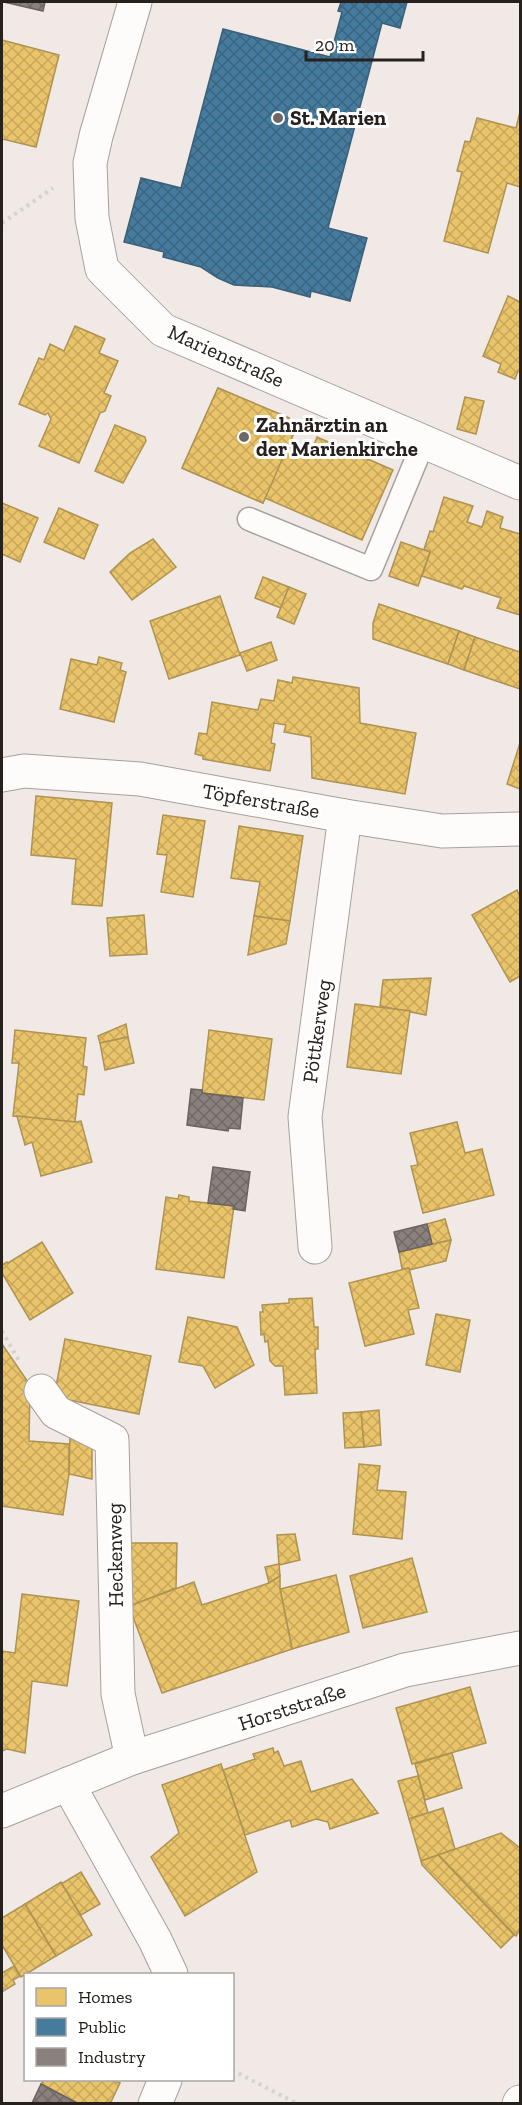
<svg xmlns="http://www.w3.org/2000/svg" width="522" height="2105" font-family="'Zilla Slab',serif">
<defs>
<pattern id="homes-cross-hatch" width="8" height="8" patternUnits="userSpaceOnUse" patternTransform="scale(1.5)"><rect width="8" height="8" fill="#e9c46a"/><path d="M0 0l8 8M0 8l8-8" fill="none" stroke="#c8a85b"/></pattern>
<pattern id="public-cross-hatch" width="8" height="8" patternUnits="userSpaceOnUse" patternTransform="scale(1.5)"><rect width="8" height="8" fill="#457b9d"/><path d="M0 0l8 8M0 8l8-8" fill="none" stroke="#3a647f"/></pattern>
<pattern id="industry-cross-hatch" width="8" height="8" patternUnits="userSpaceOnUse" patternTransform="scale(1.5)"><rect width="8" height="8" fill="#8a817c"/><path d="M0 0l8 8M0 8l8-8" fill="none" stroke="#716965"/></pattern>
</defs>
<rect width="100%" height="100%" fill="#f1e9e5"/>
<!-- homes -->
<g fill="url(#homes-cross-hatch)" stroke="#af9353" stroke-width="1.5">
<path d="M2 40 59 55 36 147 2 139Z"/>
<path d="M520 112V187L507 183 488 253 444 241 462 172 457 171 465 141 470 142 477 118 516 128Z"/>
<path d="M508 296 520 302V372L518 371 515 379 498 372 501 364 483 356Z"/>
<path d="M75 326 105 339 99 353 118 361 104 393 111 396 105 411 100 413 79 463 39 446 51 419 48 413 45 415 19 404 39 358 44 360 50 344 64 351Z"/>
<path d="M218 388 289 418 286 424 296 428 288 447 310 456 317 437 393 470 362 540 265 498 263 503 182 468Z"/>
<path d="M218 388 289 418 286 424 296 428 263 503 182 468Z"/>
<path d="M465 397 484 401 476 434 457 429Z"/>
<path d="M115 425 145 437 146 441 123 483 95 471Z"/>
<path d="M444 497 473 506 467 522 482 527 487 511 503 517 500 528 520 534V615L497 608 501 598 464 586 462 589 422 576 430 552 424 549 430 531 433 532Z"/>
<path d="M2 503 38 518 20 562 2 554Z"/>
<path d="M59 508 98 525 84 559 44 542Z"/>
<path d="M153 539 176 567 132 600 110 572 130 553Z"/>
<path d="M401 542 430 552 418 586 389 576Z"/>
<path d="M263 577 289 587 281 608 255 598Z"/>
<path d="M289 587 306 594 294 624 277 617Z"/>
<path d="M220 596 240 655 169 679 150 621Z"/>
<path d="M379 604 459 631 448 664 373 639V623Z"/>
<path d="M459 631 475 637 464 670 448 664Z"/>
<path d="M475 637 520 652V689L464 670Z"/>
<path d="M271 642 277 660 247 671 240 653Z"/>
<path d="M99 657 122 663 120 670 126 672 114 722 60 709 71 659 97 665Z"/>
<path d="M293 677 359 688 360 723 416 733 405 794 312 778 311 737 284 732 286 725 274 723 271 743 275 744 270 771 203 759V756L195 754 199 733 207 734 212 702 258 710 261 699 274 701 278 680 292 683Z"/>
<path d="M520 743V789L507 784Z"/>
<path d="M36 796 112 803 102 906 72 904 76 859 31 855Z"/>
<path d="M163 815 205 821 193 897 161 892 167 855 157 854Z"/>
<path d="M239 826 303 836 290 921 254 916 260 882 231 878Z"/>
<path d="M517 890 520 897V976L510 982 472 915Z"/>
<path d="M144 915 147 954 110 956 107 918Z"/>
<path d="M254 916 290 921 286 944 248 955Z"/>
<path d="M431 978 426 1015 380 1006 383 980Z"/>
<path d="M355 1004 410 1011 401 1074 347 1067Z"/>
<path d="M126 1024 128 1037 100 1043 98 1036Z"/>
<path d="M15 1030 86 1038 83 1066 87 1067 84 1095 78 1094 75 1122 13 1116 19 1063H12Z"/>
<path d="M209 1030 272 1039 264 1100 202 1093Z"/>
<path d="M128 1037 134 1063 105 1070 100 1043Z"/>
<path d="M17 1116 75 1122 81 1121 92 1162 41 1176 32 1142 25 1145Z"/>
<path d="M457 1122 465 1153 482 1149 494 1195 423 1213 411 1166 418 1165 410 1133Z"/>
<path d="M179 1195 189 1197V1201L234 1206 224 1278 156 1269 166 1197 178 1199Z"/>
<path d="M445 1219 451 1240 432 1244 427 1224Z"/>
<path d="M451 1240 446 1261 409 1270V1268L402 1269 399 1252Z"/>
<path d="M42 1242 73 1293 30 1320 2 1273V1265L7 1262 8 1263Z"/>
<path d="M409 1268 419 1308 408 1310 414 1334 365 1346 349 1283Z"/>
<path d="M312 1298 314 1327H318V1349H315L317 1393 285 1395 283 1366H275L270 1361 268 1341 265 1342 264 1334 261 1335 260 1312H263L262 1305 289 1303V1299Z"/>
<path d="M436 1314 470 1320 460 1372 426 1365Z"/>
<path d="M188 1317 237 1327 254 1365 215 1388 203 1366 179 1362Z"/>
<path d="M65 1339 151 1356 139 1414 54 1397Z"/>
<path d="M2 1344 30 1385 29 1441 69 1444V1474L63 1515 2 1506Z"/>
<path d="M379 1410 381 1445 364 1447 361 1412Z"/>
<path d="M361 1412 364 1447 345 1448 343 1413Z"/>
<path d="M70 1434 87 1440 92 1449V1479L69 1474Z"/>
<path d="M359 1464 380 1466 377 1490 406 1492 402 1539 353 1534Z"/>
<path d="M295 1534 300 1560 279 1565 277 1535Z"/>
<path d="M129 1543H177L176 1588 132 1605Z"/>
<path d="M412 1558 427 1612 363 1628 350 1576Z"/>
<path d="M279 1564 280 1576 269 1583 265 1567Z"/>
<path d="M336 1575 349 1632 292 1649 280 1589Z"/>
<path d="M280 1576V1589L292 1649 162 1693 130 1609 132 1605 194 1582 202 1605 269 1583Z"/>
<path d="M22 1594 79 1601 67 1686 32 1681 25 1753 7 1749 2 1751V1651L15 1653Z"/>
<path d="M470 1687 486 1743 412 1764 396 1708Z"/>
<path d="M273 1748 274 1753 278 1751 284 1766 301 1761 311 1792 352 1779 378 1813 330 1829 328 1822 316 1819 292 1827 290 1820 245 1835 223 1770 255 1759 253 1754Z"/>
<path d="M452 1753 462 1788 425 1800 415 1764Z"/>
<path d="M221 1764 257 1872 185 1916 151 1857 179 1833 162 1785Z"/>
<path d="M418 1776 428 1813 409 1819 398 1781Z"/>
<path d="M443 1808 455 1849 421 1861 409 1819Z"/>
<path d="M501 1833 520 1848V1929L516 1936 438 1855Z"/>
<path d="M438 1855 514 1935 501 1948 422 1865 421 1861Z"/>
<path d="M81 1872 100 1904 81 1915 61 1884Z"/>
<path d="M61 1882 92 1935 56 1956 25 1904Z"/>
<path d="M25 1904 56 1956 21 1977 2 1945V1918Z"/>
<path d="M14 1966 20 1976 13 1980 15 1984 2 1992V1973Z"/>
<path d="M44 2080H112L120 2083 110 2104H79L41 2084Z"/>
</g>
<!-- public -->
<path fill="url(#public-cross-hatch)" stroke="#3c6077" stroke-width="1.5" d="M341 2H407L400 28 382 23 328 228 367 238 350 301 311 291 310 297 272 287 234 285 218 278 201 267 163 257 164 252 124 242 141 178 181 188 223 29 330 57 342 12 338 11Z"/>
<!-- industry -->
<g fill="url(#industry-cross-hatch)" stroke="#6c6460" stroke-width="1.5">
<path d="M4 2H45L43 11Z"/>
<path d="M191 1089 202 1090V1093L243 1098 240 1129 229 1128 228 1131 187 1125Z"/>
<path d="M213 1167 250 1172 245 1211 233 1209 234 1206 208 1203Z"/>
<path d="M427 1224 432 1244 399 1252 394 1232Z"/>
<path d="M41 2084 79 2104 32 2103Z"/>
</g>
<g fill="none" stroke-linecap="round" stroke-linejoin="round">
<defs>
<path id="lane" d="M249 519 371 569 424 441"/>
<g id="street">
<path d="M135 2 96 136 90 163 92 218 102 269 163 330 520 483"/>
<path d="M2 775 24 771 140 779 345 816 442 831 520 829"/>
<path d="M315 1247 305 1117 345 816"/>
<path d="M41 1391 56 1412 112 1440 118 1694 132 1758"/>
<path d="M68 1784 155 1940 171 1974"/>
<path d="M2 1811 132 1758 405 1670 520 1648"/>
<path d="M155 2104 165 2080"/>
<path d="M519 2104 520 2102"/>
</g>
</defs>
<!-- lane casing -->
<use href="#lane" stroke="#a7a09d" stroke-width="25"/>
<!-- street casing -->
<use href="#street" stroke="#a7a09d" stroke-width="35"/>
<!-- path -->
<g stroke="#d5d2d1" stroke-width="4" stroke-dasharray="3 4.5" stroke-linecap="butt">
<path d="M2 223 53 188"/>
<path d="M2 1331 19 1361"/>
<path d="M232 2070 298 2104"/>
</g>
<!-- lane -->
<use href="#lane" stroke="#fdfcfb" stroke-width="22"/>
<!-- street -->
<use href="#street" stroke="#fdfcfb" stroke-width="33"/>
</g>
<!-- markers -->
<g fill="#6e6764" stroke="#fff" stroke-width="2">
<circle cx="278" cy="118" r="6"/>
<circle cx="244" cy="437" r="6"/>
</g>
<g text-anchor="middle" stroke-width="6" stroke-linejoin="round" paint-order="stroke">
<!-- poi labels -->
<g font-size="21" font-weight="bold" fill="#27211e" stroke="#fff" text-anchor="start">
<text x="290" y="125">St. Marien</text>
<text x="256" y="432">Zahnärztin an<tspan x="256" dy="24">der Marienkirche</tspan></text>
</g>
<!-- street labels -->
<g font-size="21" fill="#27211e" stroke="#fff">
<text transform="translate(226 356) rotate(24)" y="7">Marienstraße</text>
<text transform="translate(261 801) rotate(10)" y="7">Töpferstraße</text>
<text transform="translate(317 1031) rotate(-82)" y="7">Pöttkerweg</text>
<text transform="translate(115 1555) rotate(-91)" y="7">Heckenweg</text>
<text transform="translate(292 1707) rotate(-18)" y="7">Horststraße</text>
</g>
</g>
<!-- border -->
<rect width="522" height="2105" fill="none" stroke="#27211e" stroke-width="6"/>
<!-- legend -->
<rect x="24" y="1973" width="210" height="108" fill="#ffffff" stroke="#a9a6a5" stroke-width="1.5"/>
<rect x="36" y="1988" width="30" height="18" fill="#e9c46a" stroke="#a9a6a5" stroke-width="1.5"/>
<text x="78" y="2003" font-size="18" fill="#27211e">Homes</text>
<rect x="36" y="2018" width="30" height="18" fill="#457b9d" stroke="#a9a6a5" stroke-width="1.5"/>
<text x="78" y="2033" font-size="18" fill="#27211e">Public</text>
<rect x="36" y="2048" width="30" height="18" fill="#8a817c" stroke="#a9a6a5" stroke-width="1.5"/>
<text x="78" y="2063" font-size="18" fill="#27211e">Industry</text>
<!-- scale -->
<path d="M306 51v9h117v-9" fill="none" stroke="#27211e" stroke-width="3"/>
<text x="315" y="51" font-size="18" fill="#27211e" stroke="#ffffff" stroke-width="4.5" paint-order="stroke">20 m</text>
</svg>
